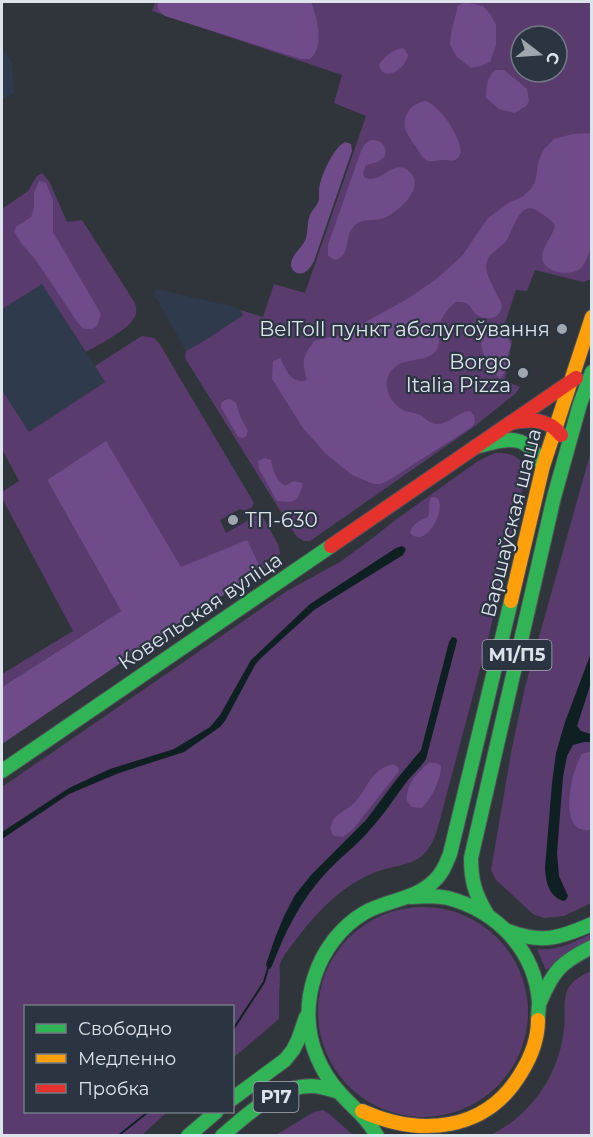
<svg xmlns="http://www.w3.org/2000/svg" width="593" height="1137" font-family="Montserrat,sans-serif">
<rect width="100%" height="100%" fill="#30353c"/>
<!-- built -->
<g fill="#2f3a4c">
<path d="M2 48 12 62 14 93 2 99Z"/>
<path d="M42 283 105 382 29 432 2 390V309Z"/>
<path d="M156 289 231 306 240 310 243 315 207 339 186 351 165 313 156 298 153 296Z"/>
</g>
<!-- green -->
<g fill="#593c6d" fill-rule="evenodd">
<path d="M155 2H591V279L583 282 535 270 527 291 516 290 503 329 512 341 505 380 508 382 520 387 516 393 475 426 310 541H304L296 536 185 358 186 351 207 339 243 315 240 310 263 317 274 284 305 293 366 116 334 103 342 75 152 11ZM521 36H557V72H521Z"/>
<path d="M42 173 49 181 67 222 82 220 135 303C137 310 137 315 132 321 126 330 97 346 86 352L42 284 2 309V209L28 191 36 177Z"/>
<path d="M142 336 154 338 159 343 254 503 252 507 245 511 240 509 220 520 226 533 247 521 248 517 255 513 261 514 278 544 280 553 275 561 262 571 246 541 181 568 106 442 47 480 121 611 2 687V674L73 631 2 498V492L19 481 2 449V390L29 432 105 382 95 366 137 339Z"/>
<path d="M591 451V903L564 916 544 918 533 914 496 880 491 870 512 748 525 687Z"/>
<path d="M495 453C513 452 527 459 525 478L489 635 438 827C425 871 404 860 371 874 339 888 316 913 295 941 290 947 283 956 280 964 279 968 280 973 280 978 279 992 279 1005 279 1019L233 1058 232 1006H26V1112H167L142 1135H2V787L287 591 340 562 374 537 394 521 478 461Z"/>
<circle cx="423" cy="1012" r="105"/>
<path d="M591 934V940L546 970 537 949C559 951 571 943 591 934Z"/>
<path d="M591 971V1135L488 1136C531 1117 560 1073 564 1028 566 1015 562 998 569 987 574 979 583 975 591 971Z"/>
<path d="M323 1110 328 1113 353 1135H276L314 1112Z"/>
</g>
<!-- forest -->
<g fill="#6f4b8a">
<path d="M158 2H311C317 17 325 46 310 59H301L165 16C159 12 157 9 158 2Z"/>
<path d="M464 2 483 6 490 14 496 25V45L490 62 481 66 471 68 457 57 450 45 451 33 458 6Z"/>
<path d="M402 48 405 50 408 55C406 68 384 84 379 65 383 57 393 50 402 48Z"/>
<path d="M495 70H504L527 89 529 101 526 106 515 113 499 109 486 98C486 86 487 78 495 70Z"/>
<path d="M426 101C441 107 460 136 461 152 456 164 452 160 442 160 437 160 433 162 428 161 422 158 419 152 416 147 412 142 409 137 406 131 401 116 411 103 426 101Z"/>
<path d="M591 133V247C588 254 586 263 581 268 572 277 542 273 542 257 543 246 552 237 555 226 552 219 544 216 538 211 519 199 514 230 506 241 499 250 487 253 486 266 486 276 498 295 502 305 501 319 486 322 476 314 472 311 471 305 466 303 463 302 460 302 456 302 446 310 439 319 439 333 439 339 440 345 436 351 426 363 405 357 394 368 380 380 388 402 403 410 408 413 415 412 420 415 426 418 430 424 436 424 449 425 458 411 470 411L474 415 475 422 472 427 389 480 381 484H374L352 475 325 453 303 428 272 379 273 361 280 358C286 369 291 385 307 380 301 360 303 357 314 341L346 333 407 299 435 280 462 256 488 218 510 202 522 197 531 189 535 182 537 172 538 163 543 150 554 139 573 134Z"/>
<path d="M373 140C383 141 387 147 385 156L378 162 366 165 363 173 364 177C381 187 393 156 410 172 426 188 398 212 384 218 374 222 362 217 354 226 343 237 352 255 335 260L331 258 328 255V245L361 151C364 145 366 141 373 140Z"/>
<path d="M345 142 351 144 352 151 314 261C311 267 305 276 297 273 294 272 292 269 291 266 290 255 303 248 306 238 308 230 307 223 310 215 312 209 318 206 319 199 319 198 319 191 319 190 320 177 333 148 345 142Z"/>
<path d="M39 181 46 183 53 200V232L101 314 97 326 92 329H84L78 323 35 259 21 243 14 232 16 227 31 217 34 208V193Z"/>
<path d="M496 327C504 330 508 337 511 345 511 346 508 352 508 354 506 364 508 371 500 378 487 368 467 330 496 327Z"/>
<path d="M230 399 236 403 240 416 248 431 246 436 243 438 238 437 221 407V403L225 400Z"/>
<path d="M106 441 181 567 247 540 262 571 188 617 2 744V687L121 611 47 480Z"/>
<path d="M265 458 271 460C273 471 276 480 285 486L294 481 302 483 303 484 298 498 291 502 277 501 259 469 258 461Z"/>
<path d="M431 497 438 498C446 514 424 549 410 533 413 523 419 521 428 517 430 510 428 504 431 497Z"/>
<path d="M589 752H592L591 830C556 835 571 771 582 754Z"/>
<path d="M429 763C434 762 438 763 441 766 442 777 430 802 421 808L412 807 407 801C405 786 417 772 429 763Z"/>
<path d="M393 764 398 767 399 771 353 829 343 837 334 836C331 832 329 829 332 823 335 814 347 810 353 804 369 789 368 771 393 764Z"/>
</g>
<!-- water -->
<g fill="#0f2023">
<path d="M402 546 406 549 403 555 314 610 261 658 255 665 225 721 220 727 184 752 119 773 69 794 2 839V832L69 788 110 769 174 749 210 727 220 715 251 660 310 604 396 548Z"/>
<path d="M452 637 456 638 457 641 426 759C421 767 414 773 408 780 395 797 383 816 368 832 355 847 338 859 325 874 300 901 285 932 272 966L270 969 267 968 266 964 275 938 284 916 295 895 312 874 366 820 396 780 421 750 449 642Z"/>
<path d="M591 653V683L577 726 581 731 591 734V742H584L573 745 567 756 563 777 557 853 559 876 568 896 566 900 563 901C548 895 546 882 545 868L552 783 556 753 565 722Z"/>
</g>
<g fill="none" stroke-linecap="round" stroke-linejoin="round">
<!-- stream -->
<g stroke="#0f2023" stroke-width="2">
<path d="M232 1031 264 982 268 968"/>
<path d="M118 1136 148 1112"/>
</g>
<defs>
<g id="fast">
<path d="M475 447C507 439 526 431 543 466"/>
<path d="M2 771 331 546"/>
<path d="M411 897C423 896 436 895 448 898 497 911 535 950 539 1002 539 1008 538 1014 538 1020"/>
<path d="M487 914C475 894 471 881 471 858L554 497 580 404 592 372"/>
<path d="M508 931C542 944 560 938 592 924"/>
<path d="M540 1002C553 971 561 962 592 947"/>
<path d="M232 1099 285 1060 293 1050 298 1040 306 1017"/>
<path d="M188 1136 216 1112"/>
<path d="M222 1136C247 1115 276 1086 311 1086 321 1086 330 1089 339 1092"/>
<path d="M377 1136C367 1117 352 1107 339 1092 330 1082 322 1069 317 1057 295 1006 317 941 364 913 386 900 415 900 434 881 442 874 446 864 450 854L511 601"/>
</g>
<g id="slow">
<path d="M511 601 543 466 592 317"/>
<path d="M362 1111C420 1137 486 1132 521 1073 531 1057 538 1039 538 1020"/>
</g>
<g id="jam">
<path d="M510 423C529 419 548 418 561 435"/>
<path d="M331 546 576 378"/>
</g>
</defs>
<!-- fast casing -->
<use href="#fast" stroke="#4d5157" stroke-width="16"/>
<!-- slow casing -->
<use href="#slow" stroke="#4d5157" stroke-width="16"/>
<!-- jam casing -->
<use href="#jam" stroke="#4d5157" stroke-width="16"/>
<!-- fast -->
<use href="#fast" stroke="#30b455" stroke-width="14"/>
<!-- slow -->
<use href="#slow" stroke="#ff9f0a" stroke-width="14"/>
<!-- jam -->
<use href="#jam" stroke="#e5322d" stroke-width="14"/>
</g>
<!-- markers -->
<g fill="#a0a6ae" stroke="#2b3441" stroke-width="2">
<circle cx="562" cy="329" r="6"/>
<circle cx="523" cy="373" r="6"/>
<circle cx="233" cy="520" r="6"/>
</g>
<g text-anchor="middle" stroke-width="4.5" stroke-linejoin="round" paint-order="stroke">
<!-- shield labels -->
<g fill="#2b3441" stroke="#a8aeb8" stroke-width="1.5">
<rect x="482.5" y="640" width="69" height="30" rx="4.5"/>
<rect x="253.5" y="1082" width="45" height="30" rx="4.5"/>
</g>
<g font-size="18" font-weight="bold" fill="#dde3eb">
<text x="517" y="661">М1/П5</text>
<text x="276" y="1103">Р17</text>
</g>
<!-- poi labels -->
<g font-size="20" fill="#dde3eb" stroke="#2b3441" text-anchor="end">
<text x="550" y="336">BelToll пункт абслугоўвання</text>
<text x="511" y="369">Borgo<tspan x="511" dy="23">Italia Pizza</tspan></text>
<text x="245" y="527" text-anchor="start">ТП-630</text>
</g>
<!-- street labels -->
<g font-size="20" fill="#dde3eb" stroke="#2b3441">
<text transform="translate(511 523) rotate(-76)" y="7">Варшаўская шаша</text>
<text transform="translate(200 611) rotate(-34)" y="7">Ковельская вуліца</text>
</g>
</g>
<!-- border -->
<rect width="593" height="1137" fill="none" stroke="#dde3eb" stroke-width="6"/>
<!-- legend -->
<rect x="24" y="1005" width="210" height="108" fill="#2b3441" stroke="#727a85" stroke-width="1.5"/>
<rect x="36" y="1024" width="30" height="9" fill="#30b455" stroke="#727a85" stroke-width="1.5"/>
<text x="78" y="1035" font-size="18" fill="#dde3eb">Свободно</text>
<rect x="36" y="1054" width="30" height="9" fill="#ff9f0a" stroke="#727a85" stroke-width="1.5"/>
<text x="78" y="1065" font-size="18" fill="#dde3eb">Медленно</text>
<rect x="36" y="1084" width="30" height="9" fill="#e5322d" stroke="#727a85" stroke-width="1.5"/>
<text x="78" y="1095" font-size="18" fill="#dde3eb">Пробка</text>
<!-- north arrow -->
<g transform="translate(539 54) rotate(107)"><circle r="28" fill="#2b3441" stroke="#727a85" stroke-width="1.5"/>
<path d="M0-4.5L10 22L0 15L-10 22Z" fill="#a0a6ae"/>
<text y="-9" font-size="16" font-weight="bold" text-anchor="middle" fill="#dde3eb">С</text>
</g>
</svg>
